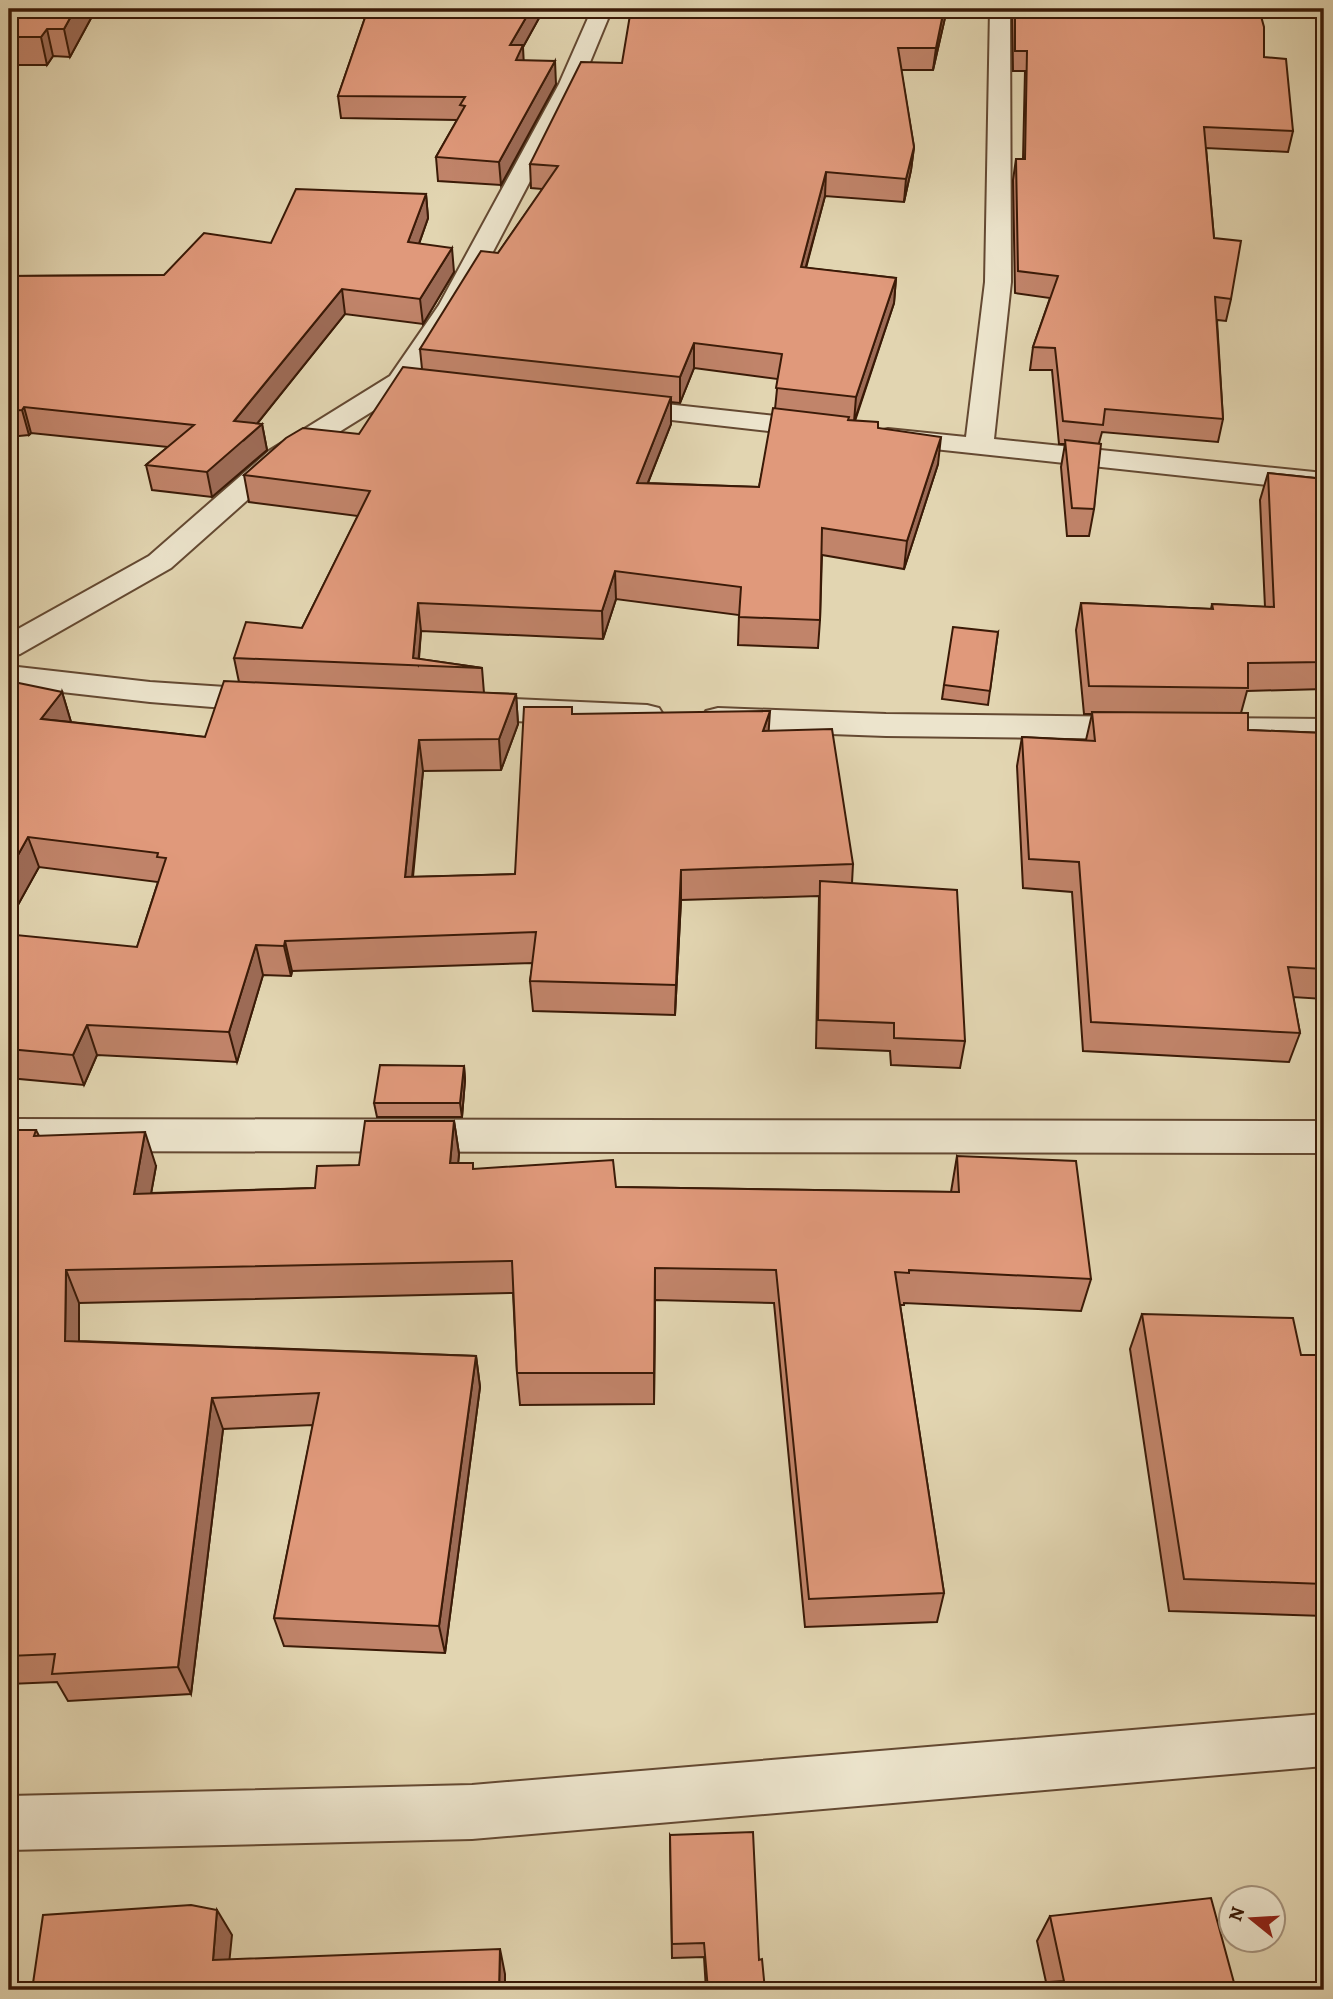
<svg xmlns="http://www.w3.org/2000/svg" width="1333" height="1999" font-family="Alegreya,serif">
<rect width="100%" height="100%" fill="#e2d5b1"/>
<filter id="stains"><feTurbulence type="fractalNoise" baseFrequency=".00286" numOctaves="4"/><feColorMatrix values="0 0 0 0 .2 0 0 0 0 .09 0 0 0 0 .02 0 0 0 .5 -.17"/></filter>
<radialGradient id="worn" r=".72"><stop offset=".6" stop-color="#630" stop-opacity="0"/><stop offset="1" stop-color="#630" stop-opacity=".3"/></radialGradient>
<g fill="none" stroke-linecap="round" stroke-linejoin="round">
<defs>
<g id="minor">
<path d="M592 9H612L581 84 465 305 410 388 289 463 171 568 20 654 9 657V634L149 556 269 451 390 376 439 305 559 84Z"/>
<path d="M990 9H1010L1011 282 994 439 1324 473V491L878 443 874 437 878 431 888 429 966 437 985 282Z"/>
<path d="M620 399 821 421 831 423 835 429 831 435 821 437 610 413 606 407 610 401Z"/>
<path d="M9 666 150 682 273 690 285 694 290 701 285 708 273 712 150 702 9 686Z"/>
<path d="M466 697 647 705 659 708 664 716 659 724 647 727 466 719 454 716 449 708 454 700Z"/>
<path d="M718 708 886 714 1140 717 1152 720 1157 728 1152 736 1140 739 886 736 718 730 706 727 701 719 706 711Z"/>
<path d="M1197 718 1324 719V741L1197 740 1185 737 1180 729 1185 721Z"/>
<path d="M9 1119 1324 1121V1153L9 1151Z"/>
<path d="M1324 1714V1766L472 1839 9 1850V1796L472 1785Z"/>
</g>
</defs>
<!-- minor casing -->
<use href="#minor" stroke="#644932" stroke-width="4"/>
<!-- minor -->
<use href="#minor" fill="#ece4cc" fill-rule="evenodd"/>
</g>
<!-- wall -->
<g fill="#c1846a" stroke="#3a1a07" stroke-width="2" fill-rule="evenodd">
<path d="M9 9H96L70 57 53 56 47 65H9Z"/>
<path d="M368 9H544L523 47V60L556 84 501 185 438 181 436 157 457 120 341 118 338 96Z"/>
<path d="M947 9 933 70H901L914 147 911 170 904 202 825 196 806 268 896 278 894 303 855 421 878 428 938 464 904 569 822 555 820 620 818 648 738 645 739 615 616 599 603 639 421 631 419 659 482 668 484 693 516 694 518 724 501 770 423 771 413 877 515 874 572 714 769 731 853 864 852 883 965 1041 960 1068 891 1065 890 1051 816 1048 819 896 681 900 675 1015 533 1011 530 981 533 963 292 971 291 976 263 975 237 1062 97 1055 84 1085 9 1078V950L137 947 158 882 39 867 9 921 62 692 71 722 205 737 239 682 234 658 302 628 358 516 249 502 244 475 359 434 422 369 420 349 498 253 543 189 531 188 530 164 622 63ZM694 368 778 379 775 409 759 487 648 483 671 424V402L680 403Z"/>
<path d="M1012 9H1259L1264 57 1293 131 1288 152 1206 148 1214 238 1231 299 1226 321 1217 320 1223 419 1218 442 1102 432 1099 443 1094 509 1089 536H1067L1061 467 1065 444H1059L1052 370H1030L1033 347 1050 298 1015 293 1013 180 1016 159H1023L1025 71H1013Z"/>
<path d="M426 194 428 218 419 244 454 272 423 324 345 314 257 424H262L267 450 212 497 152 490 146 465 168 447 31 433 29 435 9 437V276L164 275 271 243Z"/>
<path d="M1268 473 1324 479V689L1247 691 1241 713 1248 730 1324 733V999L1293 997 1300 1033 1289 1062 1083 1051 1072 892 1023 888 1017 766 1022 737 1086 740 1092 714H1084L1076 630 1081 603 1211 609 1212 604 1265 607 1260 500Z"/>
<path d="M998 632 988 705 942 699 944 685Z"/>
<path d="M464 1066 465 1080 462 1117H377L374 1103Z"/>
<path d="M454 1121 459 1154 458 1163 474 1169 616 1187 951 1192 957 1156 1091 1279 1081 1311 904 1303V1305H900L944 1593 937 1622 805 1627 774 1303 655 1300 654 1404 520 1405 517 1373 513 1293 79 1303V1341L476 1356 480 1387 445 1653 284 1646 274 1618 313 1425 223 1429 191 1694 68 1701 57 1682 9 1684V1130H36L39 1136 156 1166 151 1193 315 1188 359 1165Z"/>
<path d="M1142 1314 1301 1355H1324V1616L1169 1611 1130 1349Z"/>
<path d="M670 1835 759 1960 765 1990H706L704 1957 672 1958Z"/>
<path d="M1050 1916 1236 1990 1046 1982 1037 1941Z"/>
</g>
<!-- shaded-wall -->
<g fill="#9d6b56" stroke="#3a1a07" stroke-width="2">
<path d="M75 9H96L70 57 64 29Z"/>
<path d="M531 9H544L523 47 524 67 516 60 510 45Z"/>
<path d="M944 9H947L933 70 936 48Z"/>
<path d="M47 29 53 56 47 65 41 37Z"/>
<path d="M555 61 556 84 501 185 499 162Z"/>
<path d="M914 147 911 170 904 202 906 179Z"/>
<path d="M826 172 825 196 799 292 801 267Z"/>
<path d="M426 194 428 218 411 266 408 242Z"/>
<path d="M452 248 454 272 423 324 420 299Z"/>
<path d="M896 278 894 303 854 422 856 397Z"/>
<path d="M342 289 345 314 243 441 262 424 267 450 212 497 207 472 234 421Z"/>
<path d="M694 343V368L680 403V377Z"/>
<path d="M671 397V424L637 510V483Z"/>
<path d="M24 407 31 433 29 435 22 410Z"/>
<path d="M941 437 938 464 904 569 907 541Z"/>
<path d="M615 571 616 599 603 639 602 611Z"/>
<path d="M418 603 421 631 418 665 413 658Z"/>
<path d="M62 692 71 722 41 719Z"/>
<path d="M516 694 518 724 501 770 499 739Z"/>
<path d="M770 711 768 741 763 731Z"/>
<path d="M419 740 423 771 409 907 405 877Z"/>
<path d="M28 837 39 867 9 921V871Z"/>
<path d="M681 870V900L675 1015 676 985Z"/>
<path d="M285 941 292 971 291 976 284 946Z"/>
<path d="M256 945 263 975 237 1062 229 1032Z"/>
<path d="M87 1025 97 1055 84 1085 73 1055Z"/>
<path d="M464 1066 465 1080 462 1117 460 1103Z"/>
<path d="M454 1121 459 1154 455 1196 450 1163Z"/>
<path d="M145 1132 156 1166 145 1227 134 1194Z"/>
<path d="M655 1268V1300L654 1404V1373Z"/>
<path d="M66 1270 79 1303V1372L65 1341Z"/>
<path d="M476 1356 480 1387 445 1653 439 1626Z"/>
<path d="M212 1398 223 1429 191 1694 178 1667Z"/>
<path d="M217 1910 232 1935 227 1984 213 1960Z"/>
<path d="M500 1949 505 1974V1990H499Z"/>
</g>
<!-- building -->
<g fill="#e0997b" stroke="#3a1a07" stroke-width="2">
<path d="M9 9H75L64 29H47L41 37H9Z"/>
<path d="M368 9H531L510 45H523L516 60 555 61 499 162 436 157 465 106 460 105 465 97 338 96Z"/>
<path d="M631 9H944L936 48H898L914 147 906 179 826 172 801 267 896 278 856 397 776 388 782 354 694 343 680 377 420 349 481 251 498 253 558 166 530 164 581 62 622 63Z"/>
<path d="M1015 9H1259L1264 27V57L1286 59 1293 131 1204 127 1214 238 1241 241 1231 299 1215 297 1223 419 1105 409 1103 425 1063 421 1055 348 1033 347 1058 276 1018 271 1016 159H1025L1027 51H1015Z"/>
<path d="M296 189 426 194 408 242 452 248 420 299 342 289 234 421 262 424 207 472 146 465 194 425 24 407 22 410 9 411V276L164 275 204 233 271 243Z"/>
<path d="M403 367 671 397 637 483 759 487 773 408 849 417 848 420 878 422V428L941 437 907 541 822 528 820 620 739 617 741 587 615 571 602 611 418 603 413 658 482 668 234 658 246 622 302 628 370 491 244 475 286 438 303 428 359 434Z"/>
<path d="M1065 440 1101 444 1094 509 1072 508Z"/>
<path d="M1268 473 1324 479V662L1248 663V688L1089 686 1081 603 1213 609 1212 604 1274 607Z"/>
<path d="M953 627 998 632 990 691 944 685Z"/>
<path d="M9 681 62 692 41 719 205 737 224 681 516 694 499 739 419 740 405 877 515 874 524 707H572V714L770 711 763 731 832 729 853 864 681 870 676 985 530 981 536 932 285 941 284 946 256 945 229 1032 87 1025 73 1055 9 1049V950L16 935 137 947 166 858 157 857 158 853 28 837 9 871Z"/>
<path d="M1092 712 1248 713V730L1324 733V969L1288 967 1300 1033 1091 1022 1079 862 1029 859 1022 737 1095 741Z"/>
<path d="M820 881 957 890 965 1041 894 1038V1023L818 1020Z"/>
<path d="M380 1065 464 1066 460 1103H374Z"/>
<path d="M365 1121H454L450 1163H473V1169L613 1160 616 1187 959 1192 957 1156 1076 1161 1091 1279 909 1270V1273L895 1272 944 1593 809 1599 776 1270 655 1268 654 1373H517L512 1261 66 1270 65 1341 476 1356 439 1626 274 1618 319 1393 212 1398 178 1667 52 1674 55 1654 9 1656V1130H36L34 1136 145 1132 134 1194 315 1188 317 1166 359 1165Z"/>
<path d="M1142 1314 1293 1318 1301 1355H1324V1584L1184 1579Z"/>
<path d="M753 1832 759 1960 762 1959 765 1990H708L704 1943 672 1944 670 1835Z"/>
<path d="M1211 1898 1236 1990H933L1064 1981 1050 1916Z"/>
<path d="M191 1905 217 1910 213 1960 500 1949 499 1990H32L43 1915Z"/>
</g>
<!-- margin -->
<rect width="1333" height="1999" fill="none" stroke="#e2d5b1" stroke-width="35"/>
<rect x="10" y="10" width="1312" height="1978" fill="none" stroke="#3a1a07" stroke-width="3.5"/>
<rect x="18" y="18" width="1298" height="1964" fill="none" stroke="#3a1a07" stroke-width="2"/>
<!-- north arrow -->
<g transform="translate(1252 1919) rotate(288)"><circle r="33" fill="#ece4cc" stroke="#a5937d" stroke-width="2"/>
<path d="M0-5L12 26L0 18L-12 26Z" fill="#8f2418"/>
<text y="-10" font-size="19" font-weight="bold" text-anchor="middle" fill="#3a1a07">N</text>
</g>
<rect width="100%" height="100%" filter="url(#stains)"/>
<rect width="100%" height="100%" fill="url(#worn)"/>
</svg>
